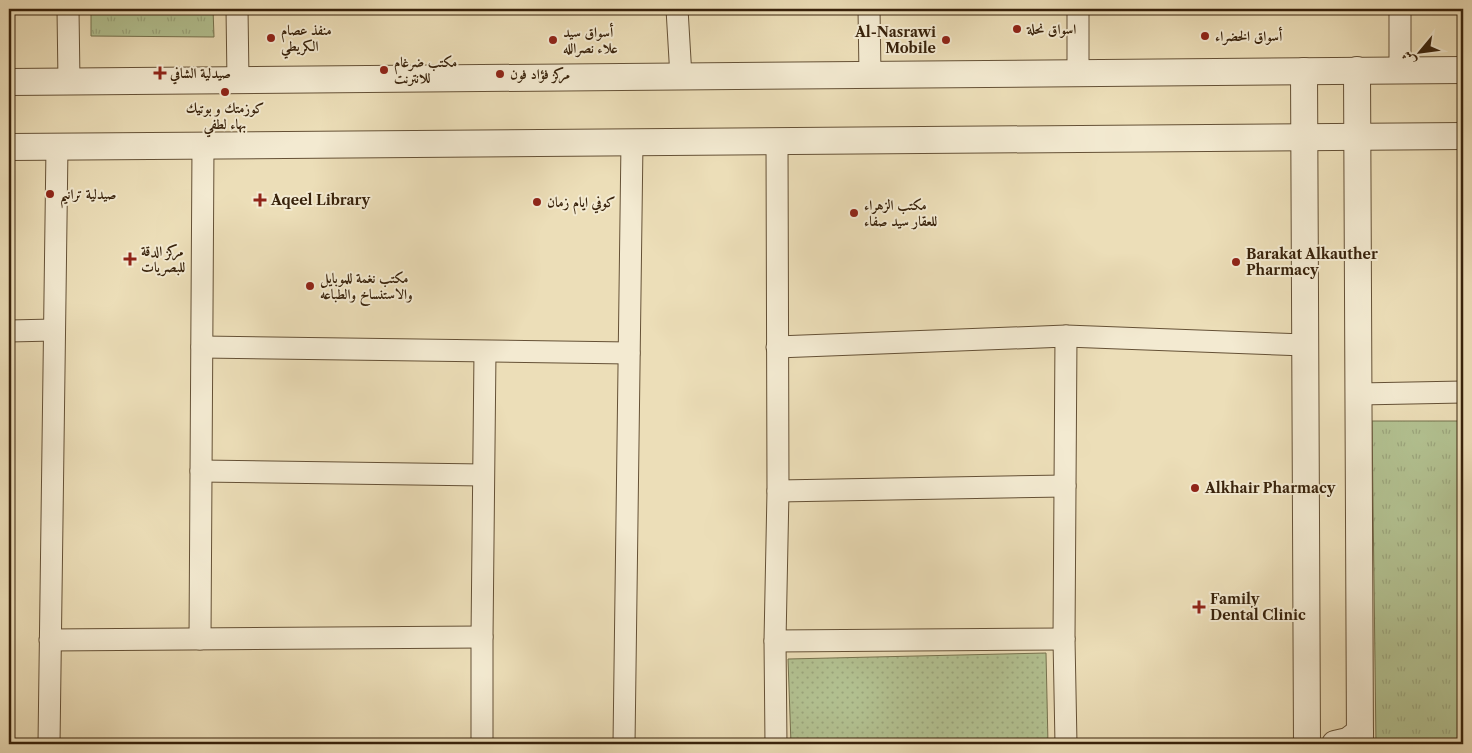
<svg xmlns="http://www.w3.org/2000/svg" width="1472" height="753" font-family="'Libre Caslon Text',Amiri,serif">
<defs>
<pattern id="grass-dots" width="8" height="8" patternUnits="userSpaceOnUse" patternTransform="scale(1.25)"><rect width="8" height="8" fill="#b3c292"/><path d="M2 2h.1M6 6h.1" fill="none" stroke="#9ba67d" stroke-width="1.8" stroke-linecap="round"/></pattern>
<pattern id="park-tufts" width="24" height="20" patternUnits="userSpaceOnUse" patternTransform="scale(1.25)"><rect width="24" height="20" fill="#b3c292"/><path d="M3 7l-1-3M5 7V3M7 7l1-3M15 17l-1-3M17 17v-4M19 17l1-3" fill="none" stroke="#9ba67d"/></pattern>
</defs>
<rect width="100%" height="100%" fill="#ecdeb8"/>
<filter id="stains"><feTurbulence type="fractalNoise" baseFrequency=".004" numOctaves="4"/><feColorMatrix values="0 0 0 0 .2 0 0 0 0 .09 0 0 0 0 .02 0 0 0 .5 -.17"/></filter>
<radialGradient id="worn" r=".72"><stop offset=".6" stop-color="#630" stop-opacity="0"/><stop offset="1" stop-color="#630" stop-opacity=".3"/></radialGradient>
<!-- grass -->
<path fill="url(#grass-dots)" stroke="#76724e" d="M1046 653 1048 744H791L788 659Z"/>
<!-- park -->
<g fill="url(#park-tufts)" stroke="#76724e">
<path d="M91 9H213L214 37 91 36Z"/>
<path d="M1372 421H1463V744H1376Z"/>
</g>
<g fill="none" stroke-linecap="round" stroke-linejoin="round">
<defs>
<g id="minor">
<path d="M68 9 69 82"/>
<path d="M237 9 238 80"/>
<path d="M677 9 681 77"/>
<path d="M869 9 870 75"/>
<path d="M1078 9V73"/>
<path d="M1400 70V9"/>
<path d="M9 331 54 330"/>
<path d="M1066 336 1064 639 1066 744"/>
<path d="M202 347 629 353"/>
<path d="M777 347 1066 336 1305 345"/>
<path d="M1359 394 1463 392"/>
<path d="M201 471 483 475"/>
<path d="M778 491 1065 486"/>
<path d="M200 639 203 146"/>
<path d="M50 640 482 637"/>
<path d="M775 641 1064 639"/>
<path d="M49 744 57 147"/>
<path d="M482 744V637L485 352"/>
<path d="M624 744 632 142"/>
<path d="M776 744 775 641 778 491 777 141"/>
</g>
<g id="tertiary">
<path d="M1357 70 1360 744"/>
<path d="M1304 71 1307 744"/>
<path d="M9 82 1463 70"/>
<path d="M9 147 1463 136"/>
<path d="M1335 744 1348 741 1360 732"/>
</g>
</defs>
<!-- minor casing -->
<use href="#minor" stroke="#655136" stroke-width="23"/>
<!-- tertiary casing -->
<use href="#tertiary" stroke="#655136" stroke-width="28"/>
<!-- minor -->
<use href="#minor" stroke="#f3ead1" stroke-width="21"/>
<!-- tertiary -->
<use href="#tertiary" stroke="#f3ead1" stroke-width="26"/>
</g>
<!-- markers -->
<g fill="#8f2418" stroke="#f3ead1" stroke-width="2">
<circle cx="1017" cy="29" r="5"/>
<circle cx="1205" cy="36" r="5"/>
<circle cx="271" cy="38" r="5"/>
<circle cx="553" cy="40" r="5"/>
<circle cx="946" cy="40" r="5"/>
<circle cx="384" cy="70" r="5"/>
<path d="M157.5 65.5h5v5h5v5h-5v5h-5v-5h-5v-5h5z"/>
<circle cx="500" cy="74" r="5"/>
<circle cx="225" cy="92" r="5"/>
<circle cx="50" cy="194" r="5"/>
<path d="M257.5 192.5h5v5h5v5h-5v5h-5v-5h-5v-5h5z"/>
<circle cx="537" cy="202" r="5"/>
<circle cx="854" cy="213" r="5"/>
<path d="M127.5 251.5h5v5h5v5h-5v5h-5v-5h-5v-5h5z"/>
<circle cx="1236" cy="262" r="5"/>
<circle cx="310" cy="286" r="5"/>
<circle cx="1195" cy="488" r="5"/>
<path d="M1196.5 599.5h5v5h5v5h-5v5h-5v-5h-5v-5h5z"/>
</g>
<g text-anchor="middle" stroke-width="4" stroke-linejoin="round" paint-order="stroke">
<!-- poi labels -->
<g font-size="14" font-weight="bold" fill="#38220b" stroke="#f3ead1" text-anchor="start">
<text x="1027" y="34">اسواق نحلة</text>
<text x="281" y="35">منفذ عصام<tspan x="281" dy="16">الكريطي</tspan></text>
<text x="563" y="37">أسواق سيد<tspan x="563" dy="16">علاء نصرالله</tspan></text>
<text x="936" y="37" text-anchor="end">Al-Nasrawi<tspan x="936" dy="16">Mobile</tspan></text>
<text x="1215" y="41">أسواق الخضراء</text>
<text x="394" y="67">مكتب ضرغام<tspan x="394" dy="16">للانترنت</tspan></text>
<text x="170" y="78">صيدلية الشافي</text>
<text x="510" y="79">مركز فؤاد فون</text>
<text x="225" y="113" text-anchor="middle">كوزمتك و بوتيك<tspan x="225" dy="16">بهاء لطفي</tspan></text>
<text x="60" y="199">صيدلية ترانيم</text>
<text x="271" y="205">Aqeel Library</text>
<text x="547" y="207">كوفي ايام زمان</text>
<text x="864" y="210">مكتب الزهراء<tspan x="864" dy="16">للعقار سيد صفاء</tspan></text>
<text x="141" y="256">مركز الدقة<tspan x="141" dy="16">للبصريات</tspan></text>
<text x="1246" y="259">Barakat Alkauther<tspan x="1246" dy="16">Pharmacy</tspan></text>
<text x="320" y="283">مكتب نغمة للموبايل<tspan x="320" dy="16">والاستنساخ والطباعه</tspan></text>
<text x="1205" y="493">Alkhair Pharmacy</text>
<text x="1210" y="604">Family<tspan x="1210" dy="16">Dental Clinic</tspan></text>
</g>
</g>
<!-- margin -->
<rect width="1472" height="753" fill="none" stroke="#ecdeb8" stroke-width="30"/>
<rect x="10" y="10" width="1452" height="733" fill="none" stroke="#38220b" stroke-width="2.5"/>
<rect x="15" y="15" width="1442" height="723" fill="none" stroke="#38220b"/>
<!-- north arrow -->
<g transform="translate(1420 52) rotate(241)" stroke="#f3ead1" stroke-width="4" paint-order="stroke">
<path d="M0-4L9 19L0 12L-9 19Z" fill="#38220b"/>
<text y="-8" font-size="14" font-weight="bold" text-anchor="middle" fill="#38220b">ش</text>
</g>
<rect width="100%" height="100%" filter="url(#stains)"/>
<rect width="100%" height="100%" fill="url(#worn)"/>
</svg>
